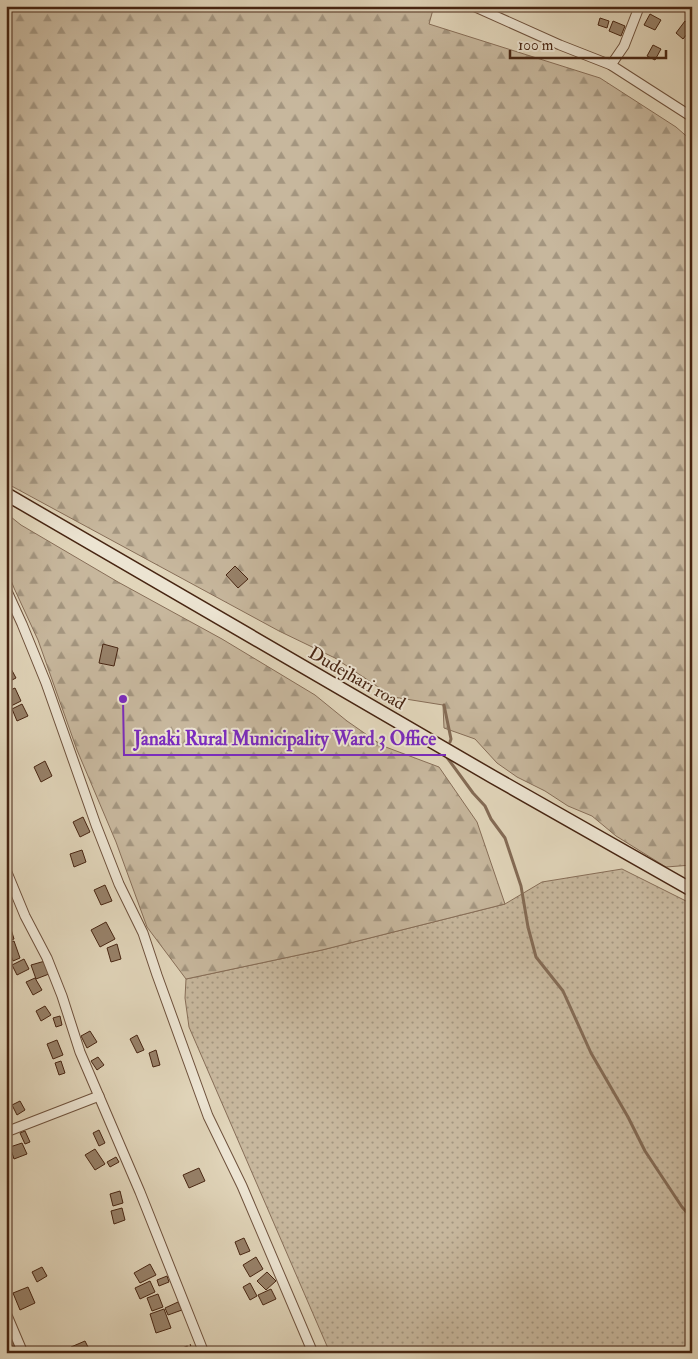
<svg xmlns="http://www.w3.org/2000/svg" width="698" height="1359" font-family="'IM FELL Double Pica',serif">
<defs>
<pattern id="grass-dots" width="8" height="8" patternUnits="userSpaceOnUse" patternTransform="scale(1.25)"><rect width="8" height="8" fill="#c7b79d"/><path d="M2 2h.1M6 6h.1" fill="none" stroke="#a3957f" stroke-width="1.8" stroke-linecap="round"/></pattern>
<pattern id="forest-firs" width="22" height="20" patternUnits="userSpaceOnUse" patternTransform="scale(1.25)"><rect width="22" height="20" fill="#c7b79d"/><path d="M5 1l3.5 6h-7zM16 11l3.5 6h-7z" fill="#a3957f"/></pattern>
</defs>
<rect width="100%" height="100%" fill="#e1d5ba"/>
<filter id="stains"><feTurbulence type="fractalNoise" baseFrequency=".004" numOctaves="4"/><feColorMatrix values="0 0 0 0 .2 0 0 0 0 .09 0 0 0 0 .02 0 0 0 .5 -.17"/></filter>
<radialGradient id="worn" r=".72"><stop offset=".6" stop-color="#630" stop-opacity="0"/><stop offset="1" stop-color="#630" stop-opacity=".3"/></radialGradient>
<!-- grass -->
<path fill="url(#grass-dots)" stroke="#876e58" d="M622 869 692 904V1353H330L189 1027 185 998 186 979 322 950 505 904 542 882Z"/>
<!-- forest -->
<g fill="url(#forest-firs)" stroke="#876e58">
<path d="M6 6H434L429 24 600 78 676 127 692 141V865L666 867 616 836 592 816 568 806 545 791 517 777 497 763 475 739 444 728 443 705 393 697 335 658 279 631 6 483Z"/>
<path d="M6 513 21 525 118 582 222 639 315 695 347 721 383 746 439 767 477 822 505 904 322 950 186 979 147 927 116 842 77 750 38 640 14 588 6 568Z"/>
</g>
<g fill="none" stroke-linecap="round" stroke-linejoin="round">
<!-- stream -->
<g stroke="#846b55" stroke-width="3">
<path d="M444 705 451 739 450 742"/>
<path d="M446 756 473 793 485 806 491 819 505 838 521 886 528 927 536 957 563 991 591 1053 628 1117 645 1151 682 1207 692 1218"/>
</g>
</g>
<!-- building -->
<g fill="#978169" stroke="#472512">
<path d="M650 14 661 20 655 30 644 25Z"/>
<path d="M600 18 609 21 607 28 598 25Z"/>
<path d="M613 21 625 26 621 36 609 31Z"/>
<path d="M685 21 692 26V28L683 39 676 33Z"/>
<path d="M653 45 661 49 655 60 647 56Z"/>
<path d="M235 566 248 579 238 588 226 575Z"/>
<path d="M103 644 118 648 114 666 99 663Z"/>
<path d="M8 663 16 678 6 683V664Z"/>
<path d="M15 688 21 701 11 706 6 696V692Z"/>
<path d="M22 704 28 716 17 721 12 709Z"/>
<path d="M45 761 52 776 41 782 34 767Z"/>
<path d="M83 817 90 832 80 837 73 822Z"/>
<path d="M82 850 86 862 74 867 70 854Z"/>
<path d="M105 885 112 901 101 905 94 890Z"/>
<path d="M106 922 115 939 100 947 91 930Z"/>
<path d="M10 926 14 939 6 942V927Z"/>
<path d="M14 941 20 958 13 961 7 944Z"/>
<path d="M117 944 121 959 111 962 107 948Z"/>
<path d="M24 959 29 969 17 975 12 965Z"/>
<path d="M45 961 49 974 36 979 31 965Z"/>
<path d="M35 978 42 990 33 995 26 982Z"/>
<path d="M45 1006 51 1015 41 1021 36 1011Z"/>
<path d="M60 1016 62 1025 56 1027 53 1018Z"/>
<path d="M90 1031 97 1042 87 1048 81 1036Z"/>
<path d="M137 1035 144 1050 137 1053 130 1039Z"/>
<path d="M57 1040 63 1055 53 1059 47 1044Z"/>
<path d="M156 1050 160 1065 153 1067 149 1053Z"/>
<path d="M98 1057 104 1065 97 1070 91 1061Z"/>
<path d="M61 1061 65 1073 59 1075 55 1063Z"/>
<path d="M20 1101 25 1110 17 1115 12 1105Z"/>
<path d="M99 1130 105 1143 99 1146 93 1133Z"/>
<path d="M25 1131 30 1142 25 1144 20 1133Z"/>
<path d="M22 1143 27 1154 14 1159 10 1147Z"/>
<path d="M95 1149 105 1164 95 1170 85 1155Z"/>
<path d="M116 1157 119 1162 110 1167 107 1162Z"/>
<path d="M199 1168 205 1181 189 1188 183 1175Z"/>
<path d="M120 1191 123 1203 113 1206 110 1194Z"/>
<path d="M122 1208 125 1220 114 1224 111 1211Z"/>
<path d="M244 1238 250 1251 240 1255 235 1242Z"/>
<path d="M256 1257 263 1269 250 1277 243 1265Z"/>
<path d="M150 1264 156 1275 140 1283 134 1273Z"/>
<path d="M42 1267 47 1276 37 1282 32 1272Z"/>
<path d="M267 1272 276 1281 266 1290 257 1281Z"/>
<path d="M167 1276 169 1282 159 1286 157 1280Z"/>
<path d="M150 1281 155 1292 140 1299 135 1288Z"/>
<path d="M250 1283 257 1296 250 1300 243 1287Z"/>
<path d="M28 1287 35 1303 20 1310 13 1293Z"/>
<path d="M271 1289 276 1299 263 1305 258 1295Z"/>
<path d="M158 1294 163 1307 152 1311 147 1298Z"/>
<path d="M178 1302 182 1310 168 1315 165 1308Z"/>
<path d="M164 1309 171 1328 156 1333 150 1314Z"/>
<path d="M11 1339 17 1349 10 1353H6V1342Z"/>
<path d="M85 1341 91 1353H73L71 1347Z"/>
</g>
<g fill="none" stroke-linecap="round" stroke-linejoin="round">
<defs>
<g id="street">
<path d="M473 6 560 45 611 65 692 117"/>
<path d="M611 65 624 46 638 10 641 6"/>
<path d="M6 589 22 624 46 683 96 825 119 884 143 933 157 975 208 1116 242 1186 313 1353"/>
<path d="M6 870 25 916 47 958 62 996 80 1052 140 1192 204 1353"/>
<path d="M6 1132 99 1096"/>
<path d="M6 1313 23 1353"/>
</g>
<path id="secondary" d="M6 494 493 777 692 890"/>
</defs>
<!-- street casing -->
<use href="#street" stroke="#6e513c" stroke-width="11"/>
<!-- secondary casing -->
<use href="#secondary" stroke="#472512" stroke-width="15"/>
<!-- path -->
<path stroke="#472512" stroke-width="2" stroke-dasharray="4 2.5" stroke-linecap="butt" d="M172 1353 191 1345"/>
<!-- street -->
<use href="#street" stroke="#ece4d2" stroke-width="9"/>
<!-- secondary -->
<use href="#secondary" stroke="#ece4d2" stroke-width="12"/>
</g>
<g text-anchor="middle" stroke-width="4" stroke-linejoin="round" paint-order="stroke">
<!-- street labels -->
<g font-size="18" fill="#472512" stroke="#ece4d2">
<text transform="translate(357 678) rotate(30)" y="6">Dudejhari road</text>
</g>
</g>
<!-- callouts -->
<path fill="none" stroke="#7b2cbf" stroke-width="2" d="M123 699L124 755H446"/>
<circle fill="#7b2cbf" stroke="#ece4d2" stroke-width="2" cx="123" cy="699" r="5"/>
<g font-size="19" text-anchor="middle" font-weight="bold" fill="#7b2cbf" stroke="#ece4d2" stroke-width="4" stroke-linejoin="round" paint-order="stroke">
<text x="285" y="745">Janaki Rural Municipality Ward 3 Office</text>
</g>
<!-- margin -->
<rect width="698" height="1359" fill="none" stroke="#e1d5ba" stroke-width="25"/>
<rect x="8" y="8" width="683" height="1344" fill="none" stroke="#472512" stroke-width="2.5"/>
<rect x="12" y="12" width="673" height="1334" fill="none" stroke="#472512"/>
<!-- scale -->
<path d="M510 50v8h156v-8" fill="none" stroke="#472512" stroke-width="2.5"/>
<text x="518" y="50" font-size="15" fill="#472512" stroke="#ece4d2" stroke-width="4" paint-order="stroke">100 m</text>
<rect width="100%" height="100%" filter="url(#stains)"/>
<rect width="100%" height="100%" fill="url(#worn)"/>
</svg>
